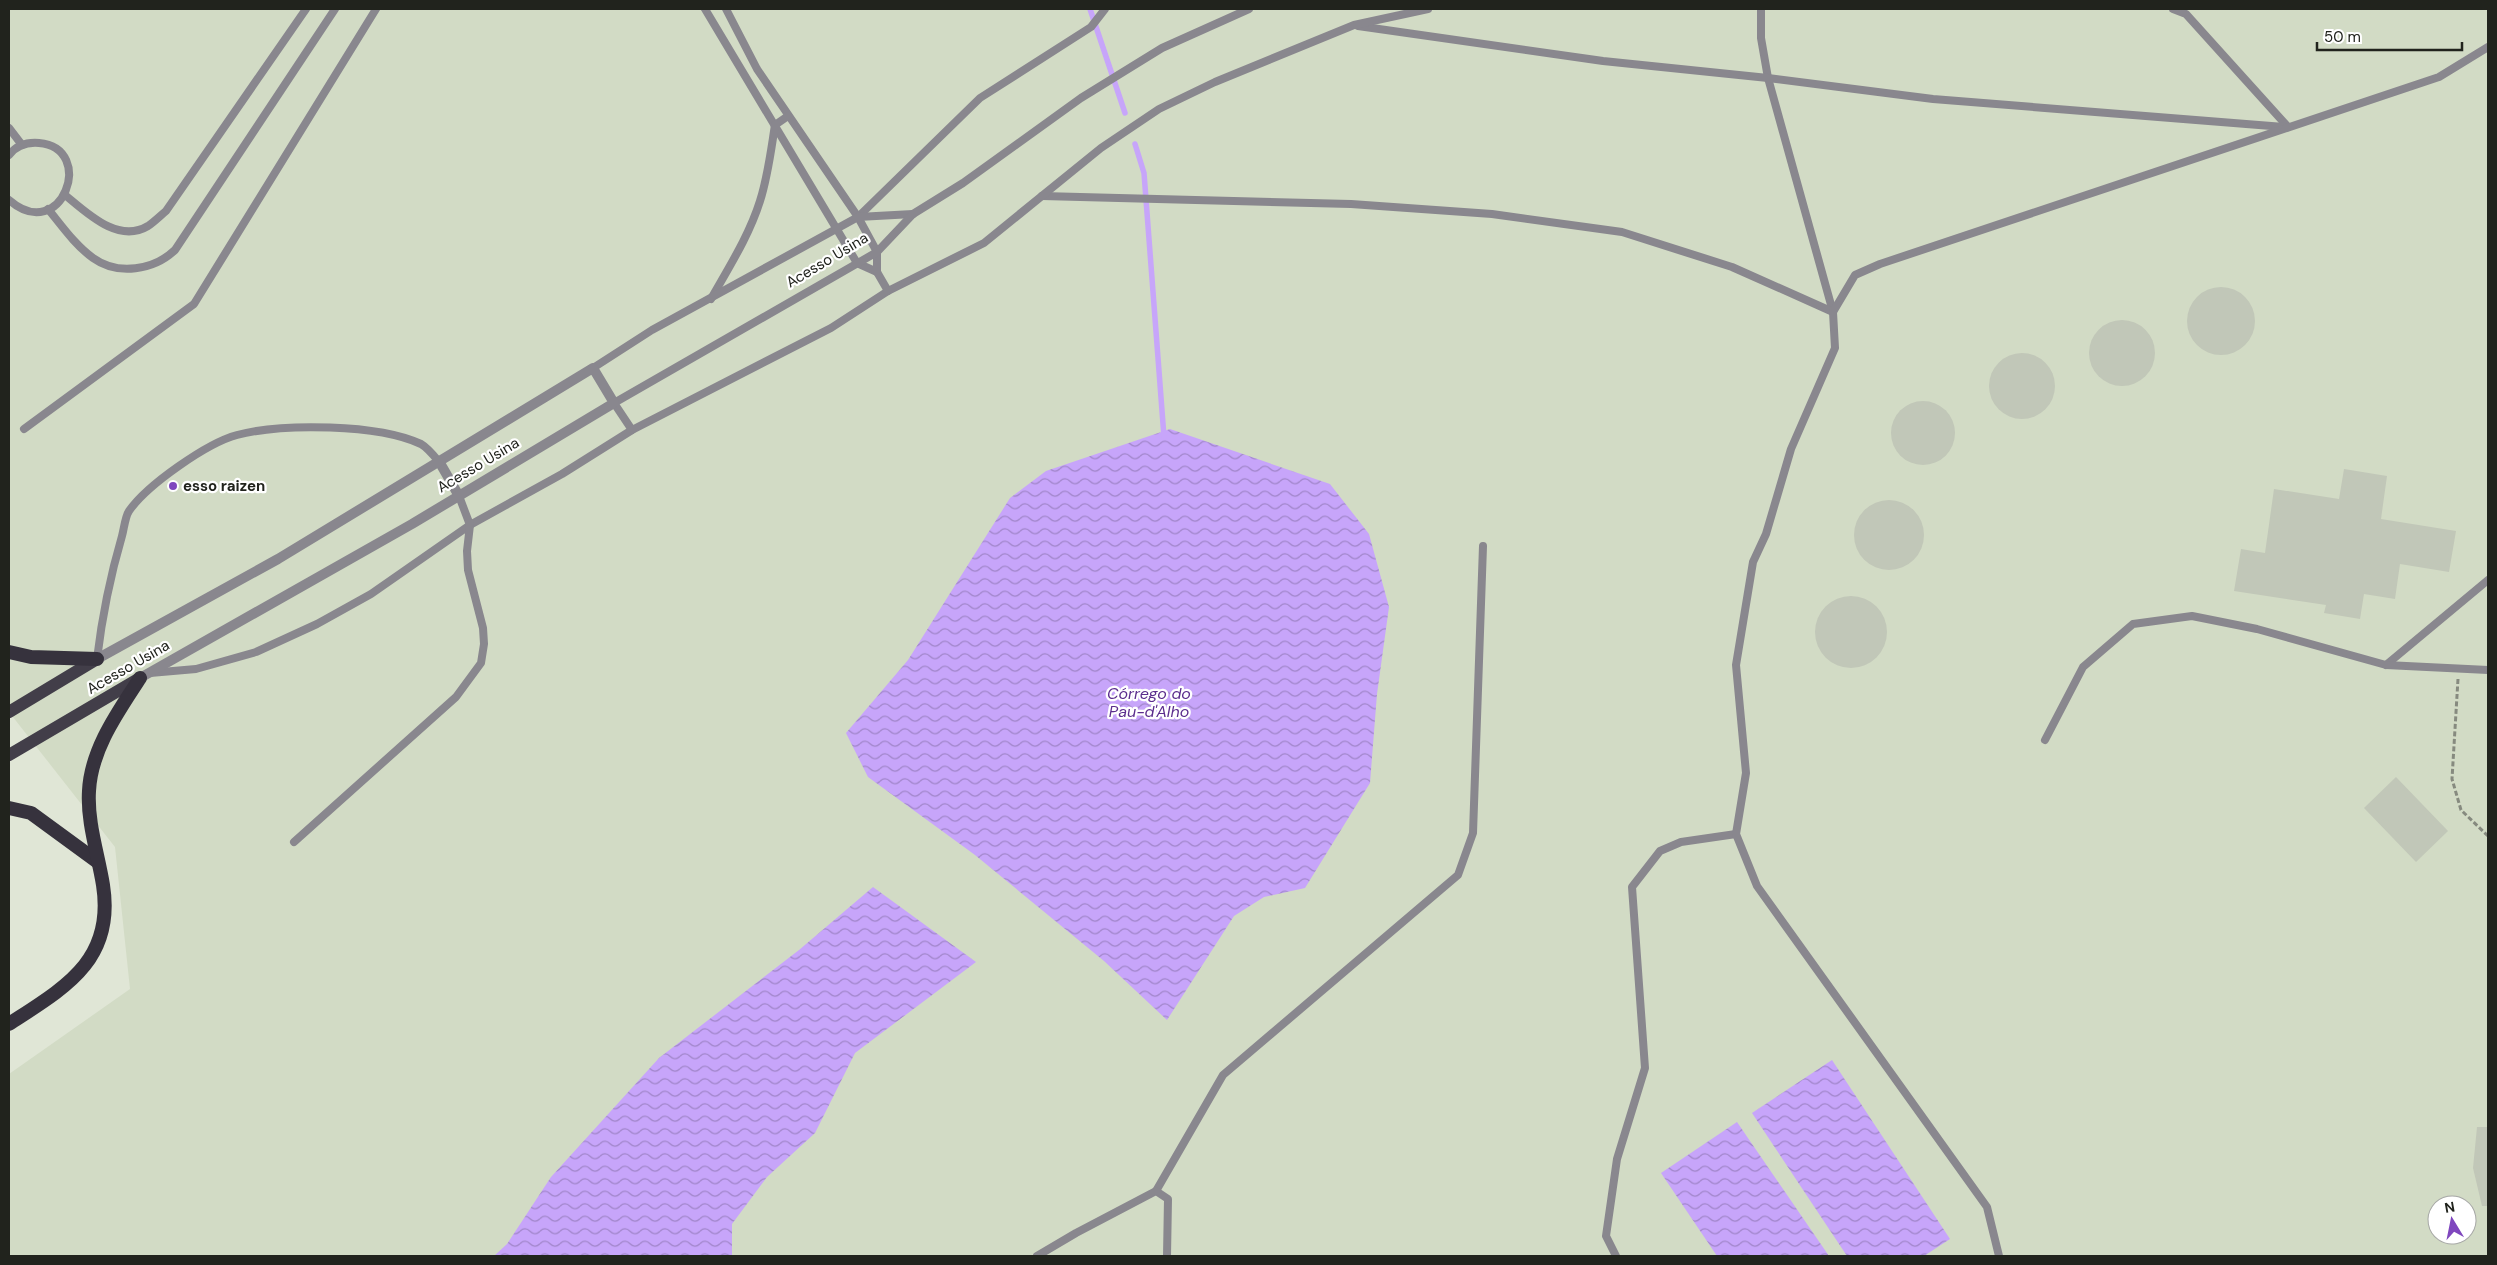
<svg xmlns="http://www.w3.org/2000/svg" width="2497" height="1265" font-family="'DM Sans',sans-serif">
<defs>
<pattern id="water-waves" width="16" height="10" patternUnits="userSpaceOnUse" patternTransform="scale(1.25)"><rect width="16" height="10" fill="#c7a5fa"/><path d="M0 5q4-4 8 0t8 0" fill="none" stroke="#a186ca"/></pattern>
</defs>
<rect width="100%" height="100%" fill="#e0e6d6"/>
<!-- built -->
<path fill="#d2dbc5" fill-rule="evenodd" d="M9 9H2488V1256H9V1074L130 989 115 847 9 712ZM2437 1205H2467V1235H2437Z"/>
<!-- water -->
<g fill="url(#water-waves)">
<path d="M1170 429 1330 484 1369 534 1389 607 1377 694 1370 783 1305 888 1264 897 1234 916 1167 1020 1104 961 975 855 868 777 846 733 908 660 1010 498 1046 471Z"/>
<path d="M873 887 976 962 855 1053 815 1133 767 1177 732 1224V1256H494L507 1244 551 1177 659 1058 799 950Z"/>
<path d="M1832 1060 1950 1239 1924 1256H1847L1752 1113Z"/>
<path d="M1737 1122 1829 1256H1717L1661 1173Z"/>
</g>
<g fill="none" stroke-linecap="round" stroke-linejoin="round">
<!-- stream -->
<g stroke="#c7a5fa" stroke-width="5.5">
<path d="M1090 9 1125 113"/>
<path d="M1135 144 1144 173 1164 437"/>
</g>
</g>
<!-- building -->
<g fill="#c1c7b8">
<circle cx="2221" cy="321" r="34"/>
<circle cx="2122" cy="353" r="33"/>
<circle cx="2022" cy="386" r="33"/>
<circle cx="1923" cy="433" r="32"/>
<path d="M2344 469 2387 476 2381 519 2456 531 2449 572 2400 564 2395 599 2364 594 2360 619 2324 613 2326 605 2234 591 2241 549 2265 553 2274 489 2339 499Z"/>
<circle cx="1889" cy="535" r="35"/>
<circle cx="1851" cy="632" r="36"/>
<path d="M2396 777 2448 831 2416 862 2364 808Z"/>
<path d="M2477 1127H2488V1206H2482L2473 1168Z"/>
</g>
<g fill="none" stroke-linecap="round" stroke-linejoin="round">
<!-- path -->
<path stroke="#868a7f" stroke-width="3" stroke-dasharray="5 2.5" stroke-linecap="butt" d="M2458 679 2452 779 2461 810 2488 836"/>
<!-- service -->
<g stroke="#89878e" stroke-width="8">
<path d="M705 9 857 263 877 272"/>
<path d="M726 9 757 69 858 217 877 252V272L888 291"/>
<path d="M1761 9V38L1768 78 1833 312"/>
<path d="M2173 9 2186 14 2288 127"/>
<path d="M1358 26 1603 61 1768 78 1933 99 2284 127"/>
<path d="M9 128 22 145"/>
<path d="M9 155C16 146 27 142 39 143 97 148 62 246 9 200"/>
<path d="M65 195C87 213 118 244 148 226 154 222 160 216 166 211L306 9"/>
<path d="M1042 196 1351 204 1492 214 1622 232 1732 267 1833 312"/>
<path d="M48 209C62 226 75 245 93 258 118 276 154 270 175 250L335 9"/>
<path d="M858 217 980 98 1091 27 1105 9"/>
<path d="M711 299C729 267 749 236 760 201 768 176 771 150 775 125L788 116"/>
<path d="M593 368 652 330 858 217 913 214"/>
<path d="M24 429 194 304 376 9"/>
<path d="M632 430 614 403 877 252 913 214 963 183 1081 98 1162 48 1249 9"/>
<path d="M97 659C102 617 110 577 122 536 124 529 125 517 129 511 147 485 207 443 237 435 283 423 378 424 421 444 428 448 435 457 440 463"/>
<path d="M2386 665 2488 580"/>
<path d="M150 673 196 669 256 652 317 624 371 594 470 525 562 474 632 430 831 328 888 291 984 243 1101 148 1159 109 1215 82 1354 25 1428 9"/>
<path d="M2045 740 2083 667 2133 624 2192 616 2257 629 2386 665 2488 670"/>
<path d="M294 842 456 697 481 663 484 644 483 628 468 570 467 551 470 525 459 496"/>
<path d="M1156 1191 1223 1075 1458 875 1473 833 1483 546"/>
<path d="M1037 1256 1076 1233 1156 1191 1168 1199 1167 1256"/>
<path d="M1616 1256 1606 1236 1617 1159 1645 1068 1632 887 1660 851 1681 842 1736 834"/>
<path d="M1999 1256 1987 1207 1757 886 1736 834 1746 773 1736 665 1753 562 1766 534 1791 449 1835 348 1833 312 1855 275 1880 264 2439 77 2488 47"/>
</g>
<!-- minor -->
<g stroke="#89878e" stroke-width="10">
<path d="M440 463 459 496"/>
<path d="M97 659 278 559 593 368 614 403 412 524 140 678"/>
</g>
<!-- primary -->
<g stroke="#423e49" stroke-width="12">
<path d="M9 712 97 659"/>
<path d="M9 755 140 678"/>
</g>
<!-- trunk -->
<g stroke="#36323d" stroke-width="14">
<path d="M9 652 31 657 97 659"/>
<path d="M9 808 31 813 98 862"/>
<path d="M9 1024C64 988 115 961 103 885 98 854 87 822 89 791 91 749 118 712 140 678"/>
</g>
</g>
<!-- markers -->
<circle fill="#7f47be" stroke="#fff" stroke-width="2" cx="173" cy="486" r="5"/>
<g text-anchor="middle" stroke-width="4.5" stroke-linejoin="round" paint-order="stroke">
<!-- street labels -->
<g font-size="15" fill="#21231d" stroke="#fff">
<text transform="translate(827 260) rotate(-31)" y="5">Acesso Usina</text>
<text transform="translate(478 465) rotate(-31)" y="5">Acesso Usina</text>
<text transform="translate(128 667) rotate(-30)" y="5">Acesso Usina</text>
</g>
<!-- poi labels -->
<g font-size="15" font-weight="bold" fill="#21231d" stroke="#fff" text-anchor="start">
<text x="183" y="491">esso raizen</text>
</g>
<!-- water labels -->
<g font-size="16" font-style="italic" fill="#5b2d8d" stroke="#fff">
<text x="1149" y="699">Córrego do<tspan x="1149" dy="18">Pau-d'Alho</tspan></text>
</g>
</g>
<!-- border -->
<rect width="2497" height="1265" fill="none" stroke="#21231d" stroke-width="20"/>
<!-- north arrow -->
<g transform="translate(2452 1220) rotate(350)"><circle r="24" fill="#ffffff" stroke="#a6a7a5"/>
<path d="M0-4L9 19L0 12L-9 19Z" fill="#7f47be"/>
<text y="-8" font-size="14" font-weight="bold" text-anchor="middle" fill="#21231d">N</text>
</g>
<!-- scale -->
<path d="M2317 42v8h145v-8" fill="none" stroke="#21231d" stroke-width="2.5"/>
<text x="2324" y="42" font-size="15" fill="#21231d" stroke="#ffffff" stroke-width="4" paint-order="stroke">50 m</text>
</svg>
